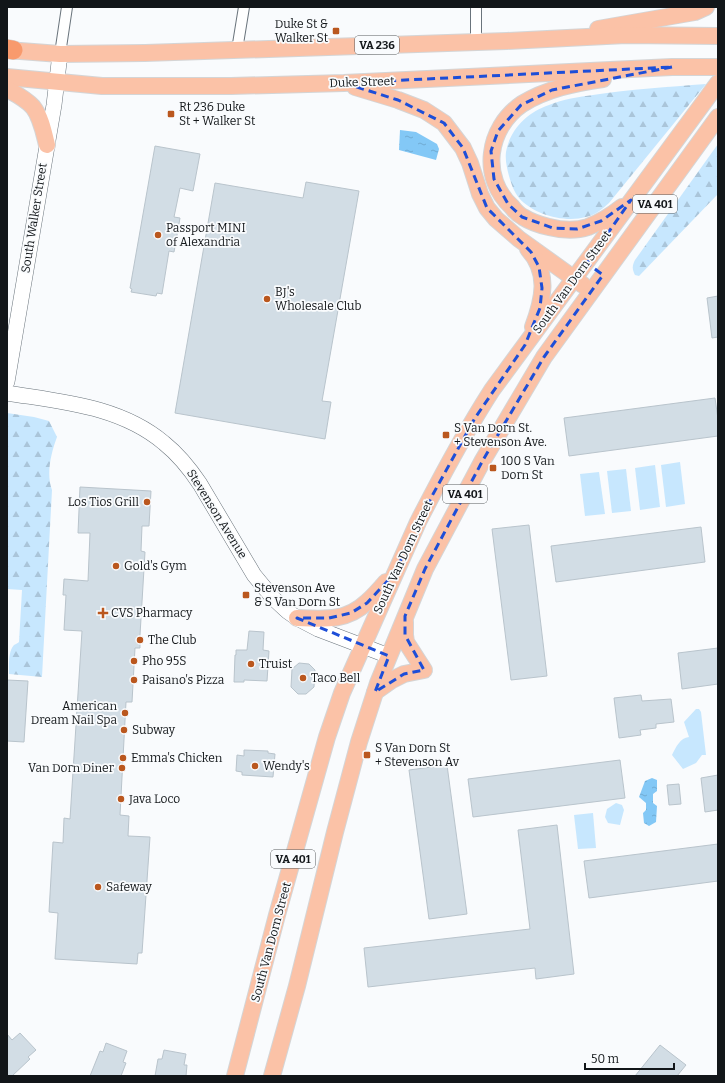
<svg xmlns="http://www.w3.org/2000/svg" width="725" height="1083" font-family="Bitter,serif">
<defs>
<pattern id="forest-firs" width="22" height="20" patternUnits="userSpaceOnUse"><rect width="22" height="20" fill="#c7e7fe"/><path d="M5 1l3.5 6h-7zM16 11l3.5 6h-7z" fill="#aac5d9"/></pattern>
<pattern id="water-ripples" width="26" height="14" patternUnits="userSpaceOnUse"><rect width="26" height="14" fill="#83c8f6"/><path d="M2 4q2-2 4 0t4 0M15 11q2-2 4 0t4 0" fill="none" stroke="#70abd2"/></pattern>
</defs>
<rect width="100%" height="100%" fill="#f9fbfd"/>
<!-- forest -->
<g fill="url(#forest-firs)">
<path d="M706 84 609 203C602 209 596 215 586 217 565 223 534 215 519 198 514 192 511 183 509 176 507 168 505 160 506 152 510 129 528 112 549 105 563 99 579 97 593 95 630 89 668 87 706 84Z"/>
<path d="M718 144V194L639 276 635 275C632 269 632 266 635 260Z"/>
<path d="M7 413 34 417 49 421 57 437C51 453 46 474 52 490L42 677 9 674C9 666 8 651 14 645 16 644 18 643 19 642L22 590 7 589Z"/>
</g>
<!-- park -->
<g fill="#c7e7fe">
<path d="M680 462 685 504 666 507 661 465Z"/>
<path d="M655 465 660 507 640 510 635 468Z"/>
<path d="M626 469 631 511 612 513 607 471Z"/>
<path d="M599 472 605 514 585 516 580 474Z"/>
<path d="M696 709H699L701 712 706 755H702L696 763 683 769 672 755C676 747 680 738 689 737L684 722Z"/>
<path d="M616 803 622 805 624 810 620 825 608 823 605 817 607 809Z"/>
<path d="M593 813 596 848 578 849 574 815Z"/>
</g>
<!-- water -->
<g fill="url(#water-ripples)">
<path d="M400 130 416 132 437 144 439 149 436 160 399 150Z"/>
<path d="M652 778 657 780V791L653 794V803L657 806 656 822 649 826 644 823 643 813 646 810V803L639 797 645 781Z"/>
</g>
<!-- building -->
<g fill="#d2dde5" stroke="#b9c4cc">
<path d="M155 146 200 154 193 191 180 188 174 217 180 218 174 252 169 251 162 294 157 293 156 296 131 292 132 289 130 288Z"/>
<path d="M306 182 359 191 322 401 331 402 325 439 175 413 215 183 303 198Z"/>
<path d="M718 296V337L712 338 707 298Z"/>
<path d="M715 398 718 419V436L569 456 564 418Z"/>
<path d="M80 487 151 491 149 526H142L141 551 145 552 140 635V648H135L132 702H126L120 815 129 816 128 836 150 837 142 953H138L137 964 55 959 58 913 49 912 53 842 63 843 64 818 70 819 82 631 64 630 66 595H63L64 579 88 581 90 533H78Z"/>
<path d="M529 525 547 676 511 680 492 529Z"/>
<path d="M701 527 705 562 556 582 551 546Z"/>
<path d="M249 631 264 632 263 650 269 651 267 681 244 680V682H234L235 655H236V650H247Z"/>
<path d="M718 648V684L682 689 678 653Z"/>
<path d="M299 663 309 664 315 670 314 687 306 694H298L291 687 292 669Z"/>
<path d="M7 680 28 681 24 742 7 741Z"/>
<path d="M641 695 642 701 671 699 674 722 656 724V728L640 730 641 735 619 738 614 698Z"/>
<path d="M244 750 268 751V753L275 754 273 777 242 775V772L236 771 237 755 244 756Z"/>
<path d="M620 760 625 798 473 817 468 779Z"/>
<path d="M447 765 467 914 429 919 409 770Z"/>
<path d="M718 775V810L705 812 701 778Z"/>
<path d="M679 784 681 804 669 805 667 785Z"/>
<path d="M557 825 574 974 536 979 535 968 368 987 364 948 530 929 518 830Z"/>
<path d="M718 844V881L589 898 584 861Z"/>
<path d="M20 1033 36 1050 28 1057 30 1059 12 1076H7V1034L12 1040Z"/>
<path d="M106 1043 127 1051 123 1062 126 1063 121 1076H90L100 1051 103 1052Z"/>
<path d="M660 1045 686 1065 677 1076H635Z"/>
<path d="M164 1050 186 1054 184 1065H187L186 1076H155L158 1059H162Z"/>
</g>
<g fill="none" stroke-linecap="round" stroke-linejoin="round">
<defs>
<g id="street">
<path d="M476 42V7"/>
<path d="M237 50 244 7"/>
<path d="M60 54 67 7"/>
</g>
<g id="secondary">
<path d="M7 382 54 105 60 54"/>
<path d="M7 393C62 402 120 406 164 443 179 455 190 469 200 484L254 575 273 598 287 611 297 618 318 629 389 656"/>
</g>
<g id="primary">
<path d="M598 29 695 12 706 7"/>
<path d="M7 50 60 54 145 53 507 41 626 35 718 36"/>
<path d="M7 77 102 86H231L344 83 672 67H718"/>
<path d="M603 79C575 83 546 89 522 104 487 128 480 178 512 207 515 211 519 215 523 217 531 222 540 225 549 227 561 230 576 231 588 227 601 222 612 215 622 207"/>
<path d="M355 87 398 100 424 110 444 123 463 148 470 163 480 194 487 208 496 219 519 239 583 285"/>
<path d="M7 89C16 94 26 99 33 107 41 117 44 133 47 145"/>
<path d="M528 249C550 273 543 300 533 327"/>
<path d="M297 618C323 619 346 622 367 602 374 596 380 589 386 582"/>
<path d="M375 692 392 680 404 674 424 670 406 642 405 635V622"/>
<path d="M235 1076 277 915 327 737 342 693 418 522C441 477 465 432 492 390L718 83"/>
<path d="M272 1076 297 986 335 832 359 742 378 683 425 569 483 460 544 357 718 117"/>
</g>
<path id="highway" d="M7 49 13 50"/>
</defs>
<!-- street casing -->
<use href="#street" stroke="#6a747c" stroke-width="12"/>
<!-- secondary casing -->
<use href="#secondary" stroke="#6a747c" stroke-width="16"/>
<!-- primary casing -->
<use href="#primary" stroke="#d4d5d6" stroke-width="18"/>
<!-- highway casing -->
<use href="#highway" stroke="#d4d5d6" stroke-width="20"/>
<!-- street -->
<use href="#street" stroke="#fff" stroke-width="10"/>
<!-- secondary -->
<use href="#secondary" stroke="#fff" stroke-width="15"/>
<!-- primary -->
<use href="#primary" stroke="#fbc2a7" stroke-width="16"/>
<!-- highway -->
<use href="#highway" stroke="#f89a6d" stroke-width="19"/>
</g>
<!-- marked area -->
<path fill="none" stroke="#1d4ed8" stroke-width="3" stroke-dasharray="8 5" stroke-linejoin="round" d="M672 67 552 90 521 105 498 131 491 151 494 179 508 204 522 217 553 228 577 229 601 221 631 200 587 263 603 275 544 357 483 460 425 569 405 616V635L424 670 404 674 375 692 389 656 297 618H329L351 613 367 603 394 574 432 496 475 418 525 345 540 308 542 288 539 267 531 252 487 208 463 148 444 123 398 100 344 83Z"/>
<!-- markers -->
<g fill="#ba571e" stroke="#f9fbfd" stroke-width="1.5">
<rect x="332" y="27" width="8" height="8" rx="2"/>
<rect x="167" y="110" width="8" height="8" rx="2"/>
<circle cx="158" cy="235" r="4"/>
<circle cx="267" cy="299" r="4"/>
<rect x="442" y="431" width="8" height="8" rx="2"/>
<rect x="489" y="464" width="8" height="8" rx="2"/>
<circle cx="147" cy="502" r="4"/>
<circle cx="116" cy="566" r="4"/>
<rect x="242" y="591" width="8" height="8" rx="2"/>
<path d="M101 607h4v4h4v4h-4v4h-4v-4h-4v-4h4z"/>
<circle cx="140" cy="640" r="4"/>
<circle cx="134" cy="661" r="4"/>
<circle cx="251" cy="664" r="4"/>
<circle cx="303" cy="678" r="4"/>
<circle cx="134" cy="680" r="4"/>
<circle cx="125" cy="713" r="4"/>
<circle cx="124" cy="730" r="4"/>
<rect x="363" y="751" width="8" height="8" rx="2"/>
<circle cx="123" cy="758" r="4"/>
<circle cx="255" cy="766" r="4"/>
<circle cx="122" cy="768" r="4"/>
<circle cx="121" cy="799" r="4"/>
<circle cx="98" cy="887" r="4"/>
</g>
<g text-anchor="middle" stroke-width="3.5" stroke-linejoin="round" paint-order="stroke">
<!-- shield labels -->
<g fill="#f9fbfd" stroke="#575b5d" stroke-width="1">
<rect x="355" y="36" width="44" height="18" rx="3"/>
<rect x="633" y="195" width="44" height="18" rx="3"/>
<rect x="443" y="485" width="44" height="18" rx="3"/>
<rect x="271" y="850" width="44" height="18" rx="3"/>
</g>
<g font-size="11" font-weight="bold" fill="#121619">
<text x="377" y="49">VA 236</text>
<text x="655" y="208">VA 401</text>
<text x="465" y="498">VA 401</text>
<text x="293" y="863">VA 401</text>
</g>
<!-- poi labels -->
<g font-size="12" fill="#121619" stroke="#f9fbfd" text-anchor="start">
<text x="328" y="28" text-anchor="end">Duke St &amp;<tspan x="328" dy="14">Walker St</tspan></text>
<text x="179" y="111">Rt 236 Duke<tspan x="179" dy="14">St + Walker St</tspan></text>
<text x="166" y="232">Passport MINI<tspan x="166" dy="14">of Alexandria</tspan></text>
<text x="275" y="296">BJ's<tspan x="275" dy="14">Wholesale Club</tspan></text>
<text x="454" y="432">S Van Dorn St.<tspan x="454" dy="14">+ Stevenson Ave.</tspan></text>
<text x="501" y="465">100 S Van<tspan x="501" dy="14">Dorn St</tspan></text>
<text x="139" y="506" text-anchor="end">Los Tios Grill</text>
<text x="124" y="570">Gold's Gym</text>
<text x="254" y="592">Stevenson Ave<tspan x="254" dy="14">&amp; S Van Dorn St</tspan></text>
<text x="111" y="617">CVS Pharmacy</text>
<text x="148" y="644">The Club</text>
<text x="142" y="665">Pho 95S</text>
<text x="259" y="668">Truist</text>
<text x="311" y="682">Taco Bell</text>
<text x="142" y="684">Paisano's Pizza</text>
<text x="117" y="710" text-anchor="end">American<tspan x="117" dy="14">Dream Nail Spa</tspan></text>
<text x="132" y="734">Subway</text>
<text x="375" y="752">S Van Dorn St<tspan x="375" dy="14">+ Stevenson Av</tspan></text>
<text x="131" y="762">Emma's Chicken</text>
<text x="263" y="770">Wendy's</text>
<text x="114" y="772" text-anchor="end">Van Dorn Diner</text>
<text x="129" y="803">Java Loco</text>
<text x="106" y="891">Safeway</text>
</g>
<!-- street labels -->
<g font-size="12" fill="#121619" stroke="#f9fbfd">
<text transform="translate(362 82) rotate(-2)" y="4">Duke Street</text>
<text transform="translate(34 218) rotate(-81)" y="4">South Walker Street</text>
<text transform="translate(572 282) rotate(-54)" y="4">South Van Dorn Street</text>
<text transform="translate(217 514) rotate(58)" y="4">Stevenson Avenue</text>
<text transform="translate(403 557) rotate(-65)" y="4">South Van Dorn Street</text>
<text transform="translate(271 942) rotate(-75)" y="4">South Van Dorn Street</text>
</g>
</g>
<!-- border -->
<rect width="725" height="1083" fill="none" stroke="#121619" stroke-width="16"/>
<!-- scale -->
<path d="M585 1063v6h89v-6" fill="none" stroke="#121619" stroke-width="2"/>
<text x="591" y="1063" font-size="12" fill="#121619" stroke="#f9fbfd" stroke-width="3" paint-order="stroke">50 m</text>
</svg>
